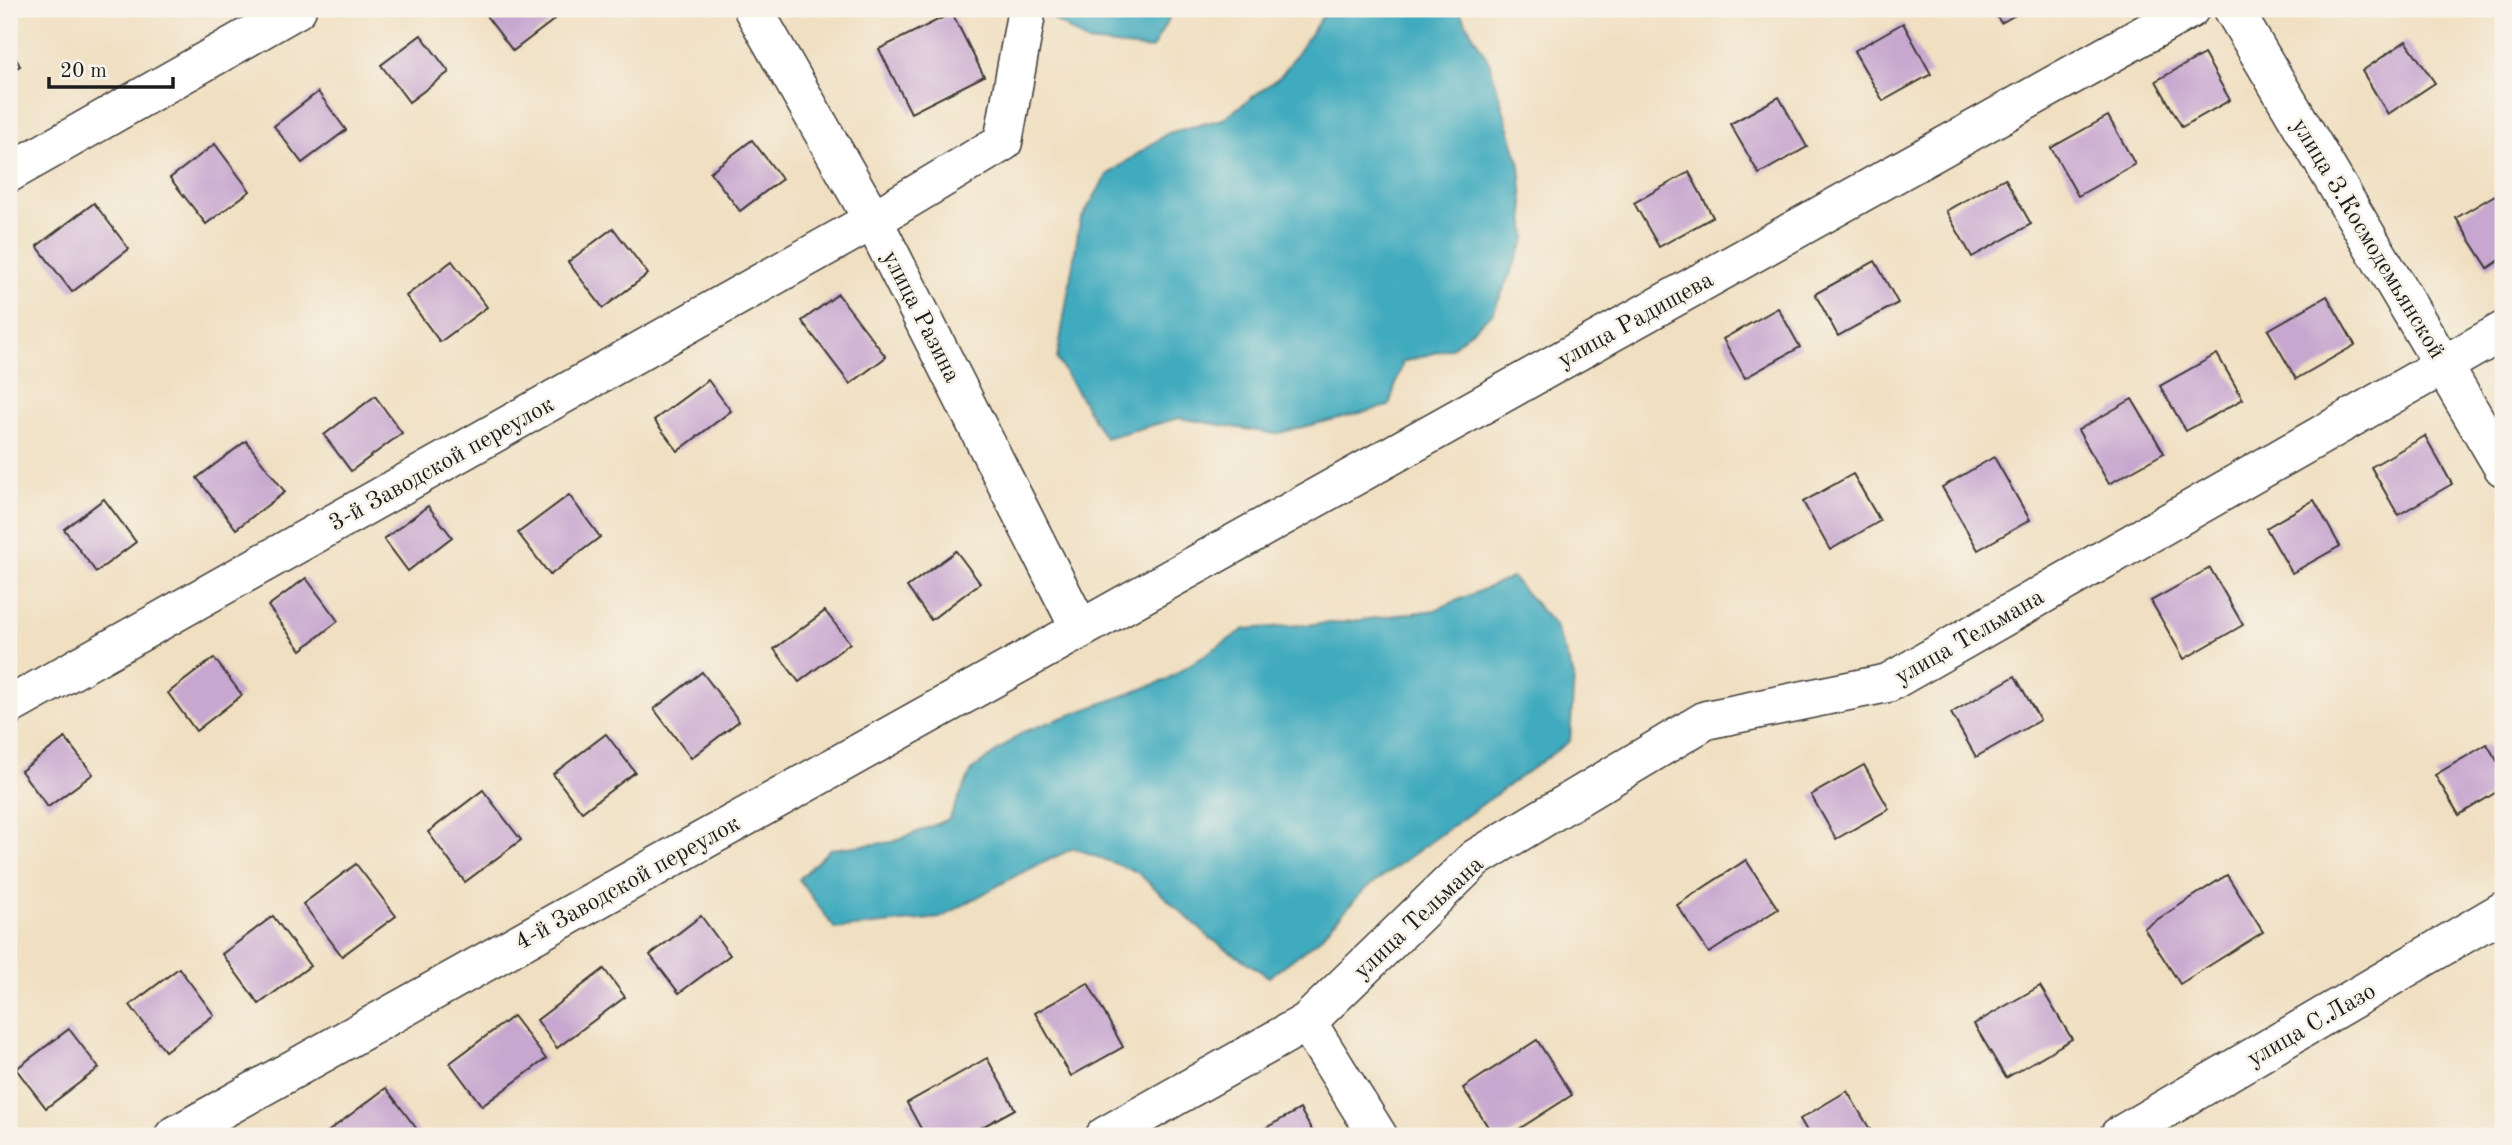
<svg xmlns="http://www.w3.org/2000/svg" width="2512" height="1145" font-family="'Old Standard TT',serif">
<rect width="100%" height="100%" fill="#f7f3e8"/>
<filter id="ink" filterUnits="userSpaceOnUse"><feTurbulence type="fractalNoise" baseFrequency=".0143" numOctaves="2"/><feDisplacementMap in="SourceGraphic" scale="14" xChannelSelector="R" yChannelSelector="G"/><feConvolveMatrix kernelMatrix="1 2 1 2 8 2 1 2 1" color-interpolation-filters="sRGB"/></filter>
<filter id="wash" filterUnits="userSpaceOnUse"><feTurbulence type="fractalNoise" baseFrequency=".00686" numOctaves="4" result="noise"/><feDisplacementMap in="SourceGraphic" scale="28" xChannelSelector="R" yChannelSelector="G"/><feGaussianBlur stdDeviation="1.57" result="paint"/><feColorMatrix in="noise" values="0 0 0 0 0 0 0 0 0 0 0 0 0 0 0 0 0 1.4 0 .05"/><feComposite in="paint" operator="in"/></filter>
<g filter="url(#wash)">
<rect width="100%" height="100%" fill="#f0dfc1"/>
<!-- water -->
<g fill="#3faabe" stroke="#2e636d" stroke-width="2">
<path d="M1056 9H1174L1152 49 1087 42 1055 20Z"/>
<path d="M1333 9H1458L1489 62 1520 165 1526 238 1493 313 1451 348 1403 362 1389 406 1275 434 1179 418 1105 438 1057 359 1080 221 1107 175 1168 133 1223 119 1282 75 1322 17Z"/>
<path d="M1512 577 1555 626 1574 676 1570 741 1364 890 1317 941 1269 977 1210 938 1137 872 1074 848 1021 873 940 918 835 929 799 879 830 849 893 842 949 819 972 770 1023 732 1164 681 1245 629 1345 622 1435 610Z"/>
</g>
<g id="blocks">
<!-- building -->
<g fill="#c7a7cf">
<path d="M481 9H547L555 19 513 51Z"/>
<path d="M1992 9H2026L2001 23Z"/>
<path d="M952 13 984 76 911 113 879 49Z"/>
<path d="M1903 23 1931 74 1883 101 1854 51Z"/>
<path d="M421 35 449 72 409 102 381 65Z"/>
<path d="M2406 41 2435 83 2388 114 2362 71Z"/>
<path d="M9 47 20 66 9 73Z"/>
<path d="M2204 54 2230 100 2182 127 2156 81Z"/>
<path d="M318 92 346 130 302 163 274 126Z"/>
<path d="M1779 97 1807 147 1759 174 1730 124Z"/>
<path d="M2108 116 2135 164 2078 196 2051 148Z"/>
<path d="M752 140 782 179 740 211 710 172Z"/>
<path d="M215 144 250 191 206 224 170 178Z"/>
<path d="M1689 172 1713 217 1659 247 1634 203Z"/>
<path d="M2005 178 2031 224 1972 257 1946 211Z"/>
<path d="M2495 195 2503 208V258L2488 268 2456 218Z"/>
<path d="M94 203 129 249 72 292 37 246Z"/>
<path d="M613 228 648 274 603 308 568 262Z"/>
<path d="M452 261 487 307 440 342 406 296Z"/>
<path d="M1875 261 1898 303 1838 336 1815 294Z"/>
<path d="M838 294 886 357 850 384 802 321Z"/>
<path d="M2327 296 2355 345 2296 379 2268 330Z"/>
<path d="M1778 308 1800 347 1745 378 1723 339Z"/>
<path d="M2217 354 2243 399 2186 431 2160 386Z"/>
<path d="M708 380 731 411 678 451 654 420Z"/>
<path d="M375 396 402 433 351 471 324 435Z"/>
<path d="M2132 399 2164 453 2109 484 2078 430Z"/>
<path d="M2425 436 2452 484 2398 515 2371 467Z"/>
<path d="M246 441 285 492 236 529 197 478Z"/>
<path d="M1994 457 2030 520 1978 550 1942 487Z"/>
<path d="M1853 474 1880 521 1830 550 1803 502Z"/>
<path d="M569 495 600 537 550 575 518 533Z"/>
<path d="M104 499 136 542 96 572 64 529Z"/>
<path d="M2314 500 2340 546 2292 573 2266 528Z"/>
<path d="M428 506 452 537 408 571 384 539Z"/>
<path d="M956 551 980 583 931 620 907 587Z"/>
<path d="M2210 568 2243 625 2184 659 2151 601Z"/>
<path d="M306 578 338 621 301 650 268 606Z"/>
<path d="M825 611 850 643 799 682 774 649Z"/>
<path d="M214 658 242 695 196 731 168 693Z"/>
<path d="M702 672 739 721 691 758 654 709Z"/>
<path d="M2015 676 2040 720 1976 757 1951 713Z"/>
<path d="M606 734 635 772 582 812 553 774Z"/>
<path d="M65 738 93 774 48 807 21 771Z"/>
<path d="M2487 744 2503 771V788L2459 815 2435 775Z"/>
<path d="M1864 765 1889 809 1836 839 1811 795Z"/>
<path d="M483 790 521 840 465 882 428 832Z"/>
<path d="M1746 860 1778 909 1709 953 1677 905Z"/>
<path d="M356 864 396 916 342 956 303 904Z"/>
<path d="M2227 875 2263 932 2180 984 2144 928Z"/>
<path d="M273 916 310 966 259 1004 222 954Z"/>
<path d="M701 916 730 955 679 993 650 955Z"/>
<path d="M179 968 214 1015 165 1051 130 1005Z"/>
<path d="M604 969 625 997 557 1048 537 1020Z"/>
<path d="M1088 983 1123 1047 1071 1076 1035 1013Z"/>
<path d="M2040 986 2072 1039 2006 1078 1974 1024Z"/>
<path d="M513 1016 546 1059 482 1106 450 1063Z"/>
<path d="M69 1029 99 1068 46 1108 16 1069Z"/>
<path d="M1537 1040 1572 1095 1508 1136H1494L1463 1088Z"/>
<path d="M987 1058 1015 1109 966 1136H925L907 1103Z"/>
<path d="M386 1088 422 1136H329L326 1133Z"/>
<path d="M1847 1091 1874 1136H1810L1800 1119Z"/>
<path d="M1300 1109 1315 1136H1251Z"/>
</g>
</g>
</g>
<g filter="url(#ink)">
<use href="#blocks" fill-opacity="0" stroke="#3c3935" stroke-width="2"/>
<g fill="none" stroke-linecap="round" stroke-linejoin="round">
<defs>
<g id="minor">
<path d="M753 9 873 220 1080 629"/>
<path d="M2233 9 2503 467"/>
<path d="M9 173 297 9"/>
<path d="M9 706 873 220 1003 142 1027 9"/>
<path d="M1307 1022 1476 858 1706 720 1888 683 2503 331"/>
<path d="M174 1136 2190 9"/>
<path d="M1105 1136 1307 1022 1378 1136"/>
<path d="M2119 1136 2503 911"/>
</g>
</defs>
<!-- minor casing -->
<use href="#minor" stroke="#3c3935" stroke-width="41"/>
<!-- minor -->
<use href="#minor" stroke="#fff" stroke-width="38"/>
</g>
</g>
<g text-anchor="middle" stroke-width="5" stroke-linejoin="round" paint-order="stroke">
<!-- street labels -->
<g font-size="24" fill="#1c1c1c" stroke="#f7f3e8">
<text transform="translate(2369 238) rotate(59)" y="8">улица З.Космодемьянской</text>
<text transform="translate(922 316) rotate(63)" y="8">улица Разина</text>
<text transform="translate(1635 319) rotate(-29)" y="8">улица Радищева</text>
<text transform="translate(441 463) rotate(-29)" y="8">3-й Заводской переулок</text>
<text transform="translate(1969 636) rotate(-30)" y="8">улица Тельмана</text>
<text transform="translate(627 882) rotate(-29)" y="8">4-й Заводской переулок</text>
<text transform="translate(1418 917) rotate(-43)" y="8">улица Тельмана</text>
<text transform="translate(2311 1024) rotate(-30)" y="8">улица С.Лазо</text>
</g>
</g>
<!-- margin -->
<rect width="2512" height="1145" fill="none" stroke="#f7f3e8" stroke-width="35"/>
<!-- scale -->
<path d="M49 77v10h124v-10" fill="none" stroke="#1c1c1c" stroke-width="3.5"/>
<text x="60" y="77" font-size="21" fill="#1c1c1c" stroke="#f7f3e8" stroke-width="5" paint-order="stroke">20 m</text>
</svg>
